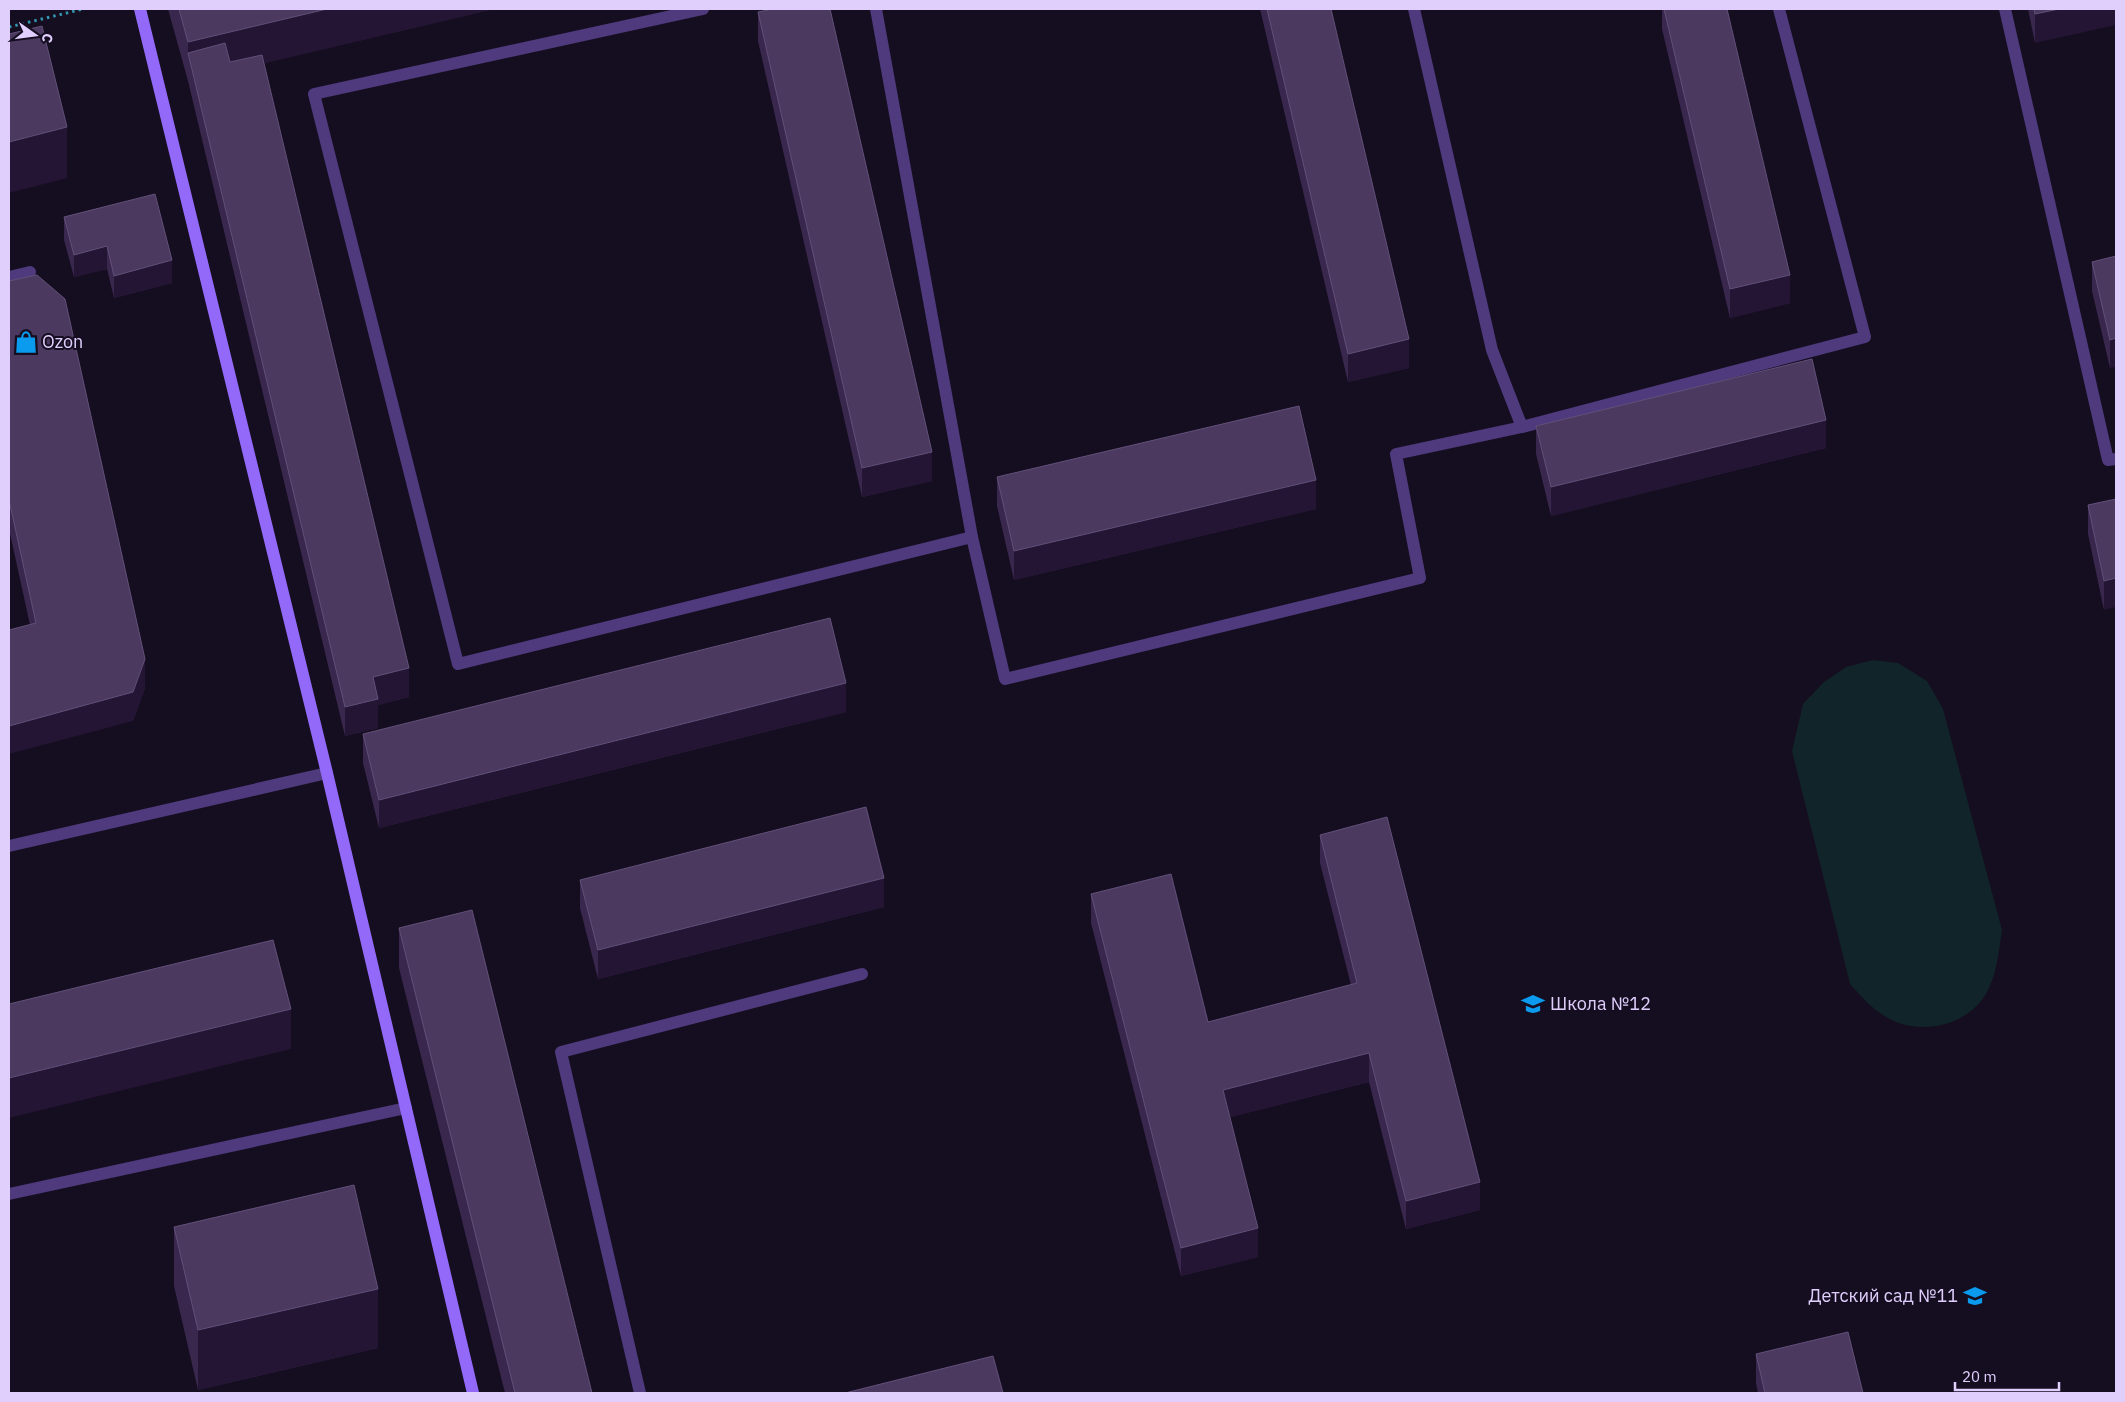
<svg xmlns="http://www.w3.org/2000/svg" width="2125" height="1402" font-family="'IBM Plex Sans',sans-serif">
<rect width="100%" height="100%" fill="#150e20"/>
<!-- pitch -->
<path fill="#112429" d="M1873 660 1898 663 1927 681 1943 709 2002 930C1999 950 1997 972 1988 990 1970 1027 1916 1038 1883 1015 1870 1007 1860 995 1850 984L1792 751 1803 704 1824 682 1846 667Z"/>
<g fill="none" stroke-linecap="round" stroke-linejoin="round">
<!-- path -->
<path stroke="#3394ad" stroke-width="3" stroke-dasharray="2.5 4" stroke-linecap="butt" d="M9 27 83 9"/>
<!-- lane -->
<g stroke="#4e3a7d" stroke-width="12">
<path d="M703 9 314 94 458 664 972 537"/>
<path d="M876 9 972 537 1005 679 1420 578 1396 454 1522 427"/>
<path d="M1414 9 1492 350 1522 427 1865 337 1779 9"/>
<path d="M2005 9 2108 460 2116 459"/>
<path d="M9 277 30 272"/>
<path d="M9 846 327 773"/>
<path d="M9 1194 406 1108"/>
<path d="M640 1393 561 1052 862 974"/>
</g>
<!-- secondary -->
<path stroke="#9369f9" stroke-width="12" d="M140 9 327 773 473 1393"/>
</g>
<!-- wall -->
<g fill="#39274d">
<path d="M168 9H494L264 63 409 697 378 705V728L345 736 188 81Z"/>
<path d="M1260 9H1331L1409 368 1348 382Z"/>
<path d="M1662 9H1727L1790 303 1730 318 1662 29Z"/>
<path d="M2028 9H2116L2035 43Z"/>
<path d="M758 12 932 481 862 497 758 41Z"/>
<path d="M64 217 172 283 114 298 107 269 74 277 64 240Z"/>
<path d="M2116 256 2110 368 2092 291V262Z"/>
<path d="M9 281 145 688 133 721 30 625 9 529Z"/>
<path d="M1536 426 1826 448 1551 516 1536 454Z"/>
<path d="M997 477 1316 509 1014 580 997 506Z"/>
<path d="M2116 499 2104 610 2088 534V505Z"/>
<path d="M2115 644H2116V679L2115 673Z"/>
<path d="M846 712 379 828 363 763V734Z"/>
<path d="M1320 835 1480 1210 1406 1229 1369 1082 1230 1117 1258 1257 1181 1276 1091 923V894L1208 1022 1351 985 1320 863Z"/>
<path d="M580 880 884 907 598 979 580 908Z"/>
<path d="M399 928 592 1393H505L399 968Z"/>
<path d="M174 1227 378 1348 198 1390 174 1286Z"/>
<path d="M1756 1354 1863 1393H1758L1756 1383Z"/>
</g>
<!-- shaded-wall -->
<g fill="#231533">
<path d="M327 9H494L194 80 188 53V42Z"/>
<path d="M2059 9H2116V25L2035 43V14Z"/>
<path d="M67 127V178L9 193V142Z"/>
<path d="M107 246V269L74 277V255Z"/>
<path d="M172 260V283L114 298V276Z"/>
<path d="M1790 275V303L1730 318V289Z"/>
<path d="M2116 338V367L2110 368V340Z"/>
<path d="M1409 339V368L1348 382V354Z"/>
<path d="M1826 420V448L1551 516V487Z"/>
<path d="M932 452V481L862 497V468Z"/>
<path d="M1316 480V509L1014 580V551Z"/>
<path d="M2116 578V607L2104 610V581Z"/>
<path d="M145 659V688L133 721 9 754V726Z"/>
<path d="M409 668V697L378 705V728L345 736V707L373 677Z"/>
<path d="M846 683V712L379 828V800Z"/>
<path d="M884 878V907L598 979V950Z"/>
<path d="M291 1009V1049L9 1118V1078Z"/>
<path d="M1369 1053V1082L1223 1119V1090Z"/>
<path d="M1480 1182V1210L1406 1229V1201Z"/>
<path d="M1258 1228V1257L1181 1276V1248Z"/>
<path d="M378 1289V1348L198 1390V1330Z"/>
</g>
<!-- building -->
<g fill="#4b3960" stroke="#625079">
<path d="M179 9H327L188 42Z"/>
<path d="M773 9H830L932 452 862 468 758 12Z"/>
<path d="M1267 9H1331L1409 339 1348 354Z"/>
<path d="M1664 9H1727L1790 275 1730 289Z"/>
<path d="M2034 9H2059L2035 14Z"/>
<path d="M42 26 67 127 9 142V34Z"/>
<path d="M225 43 230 62 262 55 409 668 373 677 378 699 345 707 188 53Z"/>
<path d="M155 194 172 260 114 276 107 246 74 255 64 217Z"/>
<path d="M2116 256V338L2110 340 2092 262Z"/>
<path d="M37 275 65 299 145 659 133 692 9 726V630L36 623 9 500V281Z"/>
<path d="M1812 359 1826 420 1551 487 1536 426Z"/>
<path d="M1299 406 1316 480 1014 551 997 477Z"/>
<path d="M2116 499V578L2104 581 2088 505Z"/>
<path d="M830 618 846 683 379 800 363 734Z"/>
<path d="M866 807 884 878 598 950 580 880Z"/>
<path d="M1387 817 1480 1182 1406 1201 1369 1053 1223 1090 1258 1228 1181 1248 1091 894 1171 874 1208 1022 1357 983 1320 835Z"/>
<path d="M472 910 592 1393H515L399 928Z"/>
<path d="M273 940 291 1009 9 1078V1004Z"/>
<path d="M354 1185 378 1289 198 1330 174 1227Z"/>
<path d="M1848 1332 1863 1393H1765L1756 1354Z"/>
<path d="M993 1356 1003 1393H845Z"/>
</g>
<!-- icons -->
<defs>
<symbol id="shop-bare" viewBox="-9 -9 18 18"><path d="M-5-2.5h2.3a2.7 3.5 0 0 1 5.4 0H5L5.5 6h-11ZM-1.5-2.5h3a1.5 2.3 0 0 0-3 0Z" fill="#0a9bee" stroke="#150e20" stroke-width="2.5" paint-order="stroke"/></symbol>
<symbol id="school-bare" viewBox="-9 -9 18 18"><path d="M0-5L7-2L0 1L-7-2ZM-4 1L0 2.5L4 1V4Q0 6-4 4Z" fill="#0a9bee" stroke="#150e20" stroke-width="2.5" paint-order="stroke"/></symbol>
</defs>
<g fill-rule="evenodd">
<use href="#shop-bare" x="10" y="326" width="32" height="32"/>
<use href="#school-bare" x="1517" y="988" width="32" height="32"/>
<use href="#school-bare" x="1959" y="1280" width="32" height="32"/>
</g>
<g text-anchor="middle" stroke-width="4" stroke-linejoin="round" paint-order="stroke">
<!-- poi labels -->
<g font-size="18" fill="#e0cefd" stroke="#150e20" text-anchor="start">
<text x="42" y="348">Ozon</text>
<text x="1550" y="1010">Школа №12</text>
<text x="1958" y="1302" text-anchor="end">Детский сад №11</text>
</g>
</g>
<!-- border -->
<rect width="2125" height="1402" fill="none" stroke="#e0cefd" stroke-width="20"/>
<!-- north arrow -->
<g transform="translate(35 35) rotate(104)" stroke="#150e20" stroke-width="4" paint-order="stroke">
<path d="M0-4L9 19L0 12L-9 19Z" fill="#e0cefd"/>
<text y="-8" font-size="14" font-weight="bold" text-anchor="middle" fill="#e0cefd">С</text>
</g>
<!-- scale -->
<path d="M1955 1382v8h104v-8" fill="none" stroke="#e0cefd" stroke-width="2.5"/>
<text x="1962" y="1382" font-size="15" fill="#e0cefd" stroke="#150e20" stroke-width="4" paint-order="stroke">20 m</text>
</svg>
